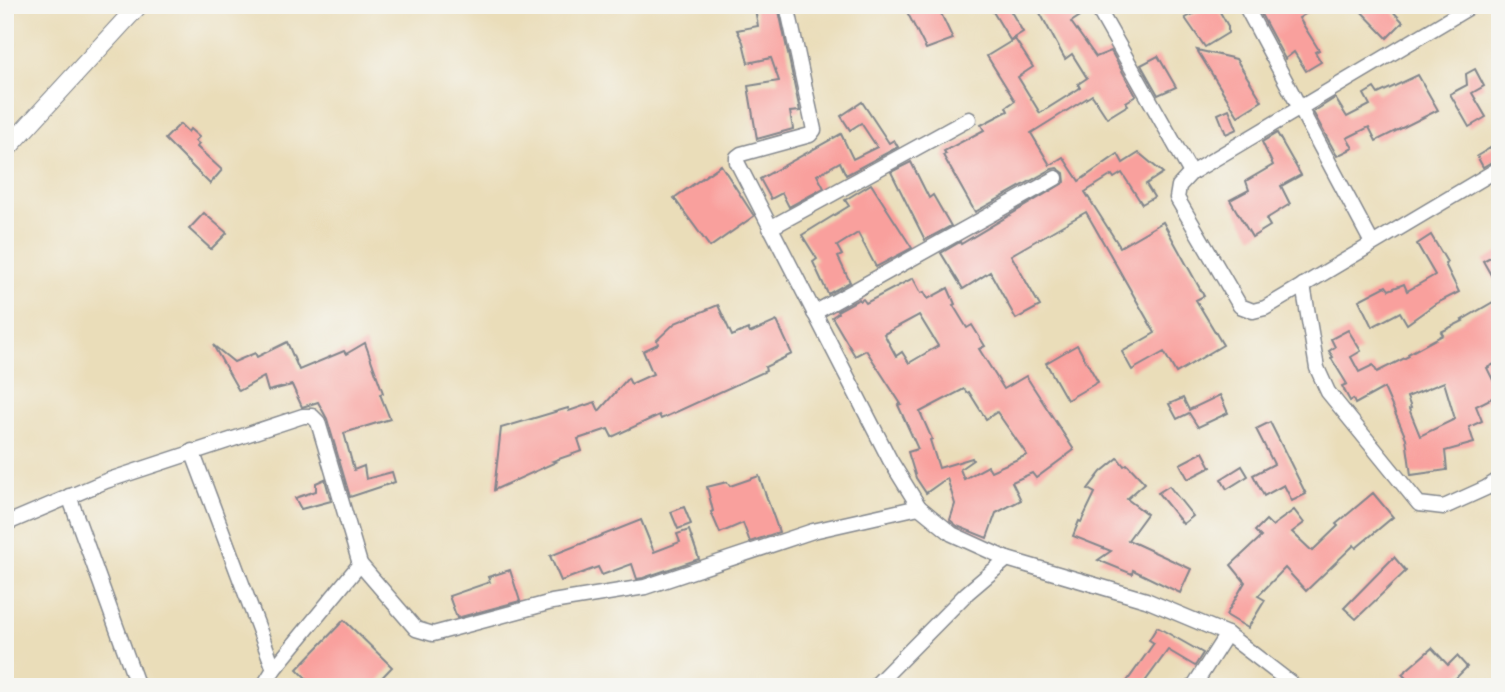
<svg xmlns="http://www.w3.org/2000/svg" width="1505" height="692" font-family="'Comic Neue',sans-serif">
<rect width="100%" height="100%" fill="#f6f6f2"/>
<filter id="ink" filterUnits="userSpaceOnUse"><feTurbulence type="fractalNoise" baseFrequency=".0143" numOctaves="2"/><feDisplacementMap in="SourceGraphic" scale="14" xChannelSelector="R" yChannelSelector="G"/><feConvolveMatrix kernelMatrix="1 2 1 2 8 2 1 2 1" color-interpolation-filters="sRGB"/></filter>
<filter id="wash" filterUnits="userSpaceOnUse"><feTurbulence type="fractalNoise" baseFrequency=".00686" numOctaves="4" result="noise"/><feDisplacementMap in="SourceGraphic" scale="28" xChannelSelector="R" yChannelSelector="G"/><feGaussianBlur stdDeviation="1.57" result="paint"/><feColorMatrix in="noise" values="0 0 0 0 0 0 0 0 0 0 0 0 0 0 0 0 0 1.4 0 .05"/><feComposite in="paint" operator="in"/></filter>
<g filter="url(#wash)">
<rect width="100%" height="100%" fill="#eaddb9"/>
<g id="blocks">
<!-- building -->
<g fill="#f9a09d" fill-rule="evenodd">
<path d="M915 5H937L953 39 926 49 906 10Z"/>
<path d="M989 5H1007L1023 32 1010 40Z"/>
<path d="M1048 5H1086L1088 11 1071 22 1096 57 1111 51 1136 96 1126 102 1128 105 1107 118 1092 95 1031 133 1050 165 1063 157 1079 181 1118 154 1123 163 1139 153 1163 173 1146 184 1154 197 1142 204 1122 173 1114 178 1112 175 1085 192 1120 247 1163 222 1204 296 1196 300 1223 345 1176 373 1164 352 1132 370 1122 352 1155 333 1086 212 1011 255 1040 306 1016 319 990 272 963 289 941 253 960 242 961 244 1065 182 1064 173 1057 168 1052 169 975 212 943 155 946 154 944 151 984 130 981 125 1008 111 1006 107 1015 101 987 56 1015 39 1033 67 1018 77 1040 113 1080 88 1078 84 1087 78 1072 54 1065 59 1039 11Z"/>
<path d="M1211 5H1216L1228 26V33L1205 47 1185 18Z"/>
<path d="M1256 5H1320L1299 18 1319 50 1315 52 1321 62 1306 71 1294 52 1285 59Z"/>
<path d="M1355 5H1387L1403 22 1387 38Z"/>
<path d="M778 6 800 111 790 112 793 129 757 139 748 86 779 81 771 58 748 63 743 42 737 30 758 26 755 9Z"/>
<path d="M1197 50 1236 59 1262 101 1238 116Z"/>
<path d="M1158 56 1176 87 1158 95 1141 65Z"/>
<path d="M1475 69 1484 86 1472 93 1486 117 1469 127 1450 94 1467 85 1466 74Z"/>
<path d="M1418 75 1438 110 1376 141 1369 127 1347 138 1353 148 1337 156 1313 112 1335 98 1347 117 1370 105 1364 94 1374 88 1378 94Z"/>
<path d="M862 102 889 143 894 140 898 147 846 175 840 162 817 175 824 188 789 207 782 193 771 199 760 179 841 134 853 159 877 147 861 123 850 130 841 116Z"/>
<path d="M1229 109 1237 129 1226 134 1218 114Z"/>
<path d="M180 124 188 132 190 129 199 137 195 141 199 144 197 147 222 170 210 184 165 139Z"/>
<path d="M1277 133 1301 175 1281 186 1290 204 1266 219 1270 226 1252 237 1230 200 1249 190 1246 181 1273 165 1262 142Z"/>
<path d="M1500 142V157L1483 167 1477 156Z"/>
<path d="M911 162 929 198 933 195 951 226 925 240 891 172Z"/>
<path d="M721 165 754 216 710 247 674 198Z"/>
<path d="M871 184 912 248 876 267 858 233 837 246 842 255 838 257 850 282 828 294 813 262 817 259 802 235 849 206 845 200Z"/>
<path d="M204 213 227 233 211 249 189 229Z"/>
<path d="M1431 235 1447 262 1445 264 1459 292 1435 304 1407 324 1400 312 1372 327 1359 300 1386 286 1389 290 1404 284 1407 291 1435 275 1417 244Z"/>
<path d="M1500 252V291L1483 261Z"/>
<path d="M913 278 921 293 924 292 928 299 948 288 955 304 953 305 967 328 972 325 985 346 979 349 1004 389 1026 376 1074 450 1036 478 1032 473 1012 482 1021 500 996 513 987 538 957 526 950 520 955 504 947 478 926 493 916 478 908 452 918 449 898 405 901 404 866 350 855 356 832 317 838 313 837 311 859 299 860 301 863 299 866 303ZM919 315 938 346 909 363 902 352 896 356 884 334ZM964 389 967 393 969 392 986 419 997 412 1027 455 991 471 988 466 964 479 960 469 973 460 972 458 939 468 930 440 932 439 920 412Z"/>
<path d="M1500 298V361L1487 368 1500 394 1476 406 1482 421 1469 427 1474 443 1445 451 1447 470 1411 475 1406 438 1384 388 1355 404 1353 399 1350 401 1342 386 1347 384 1331 358 1333 357 1329 351 1335 347 1331 339 1348 330 1361 351 1351 357 1359 372 1373 365 1377 372 1409 356 1408 354 1443 335 1441 332 1463 321 1462 320ZM1444 382 1455 419 1420 436 1409 409 1411 408 1407 397Z"/>
<path d="M718 305 732 336 748 329 750 333 777 321 792 354 765 367 766 371 661 419 659 415 612 437 608 429 578 439 582 451 553 461 556 462 494 490 501 428 568 408 569 411 595 402 599 411 628 378 631 384 653 374 643 351 658 344 657 340 675 323Z"/>
<path d="M287 342 299 370 344 351 346 354 365 343 383 393 380 394 390 419 344 433 354 470 364 466 366 479 392 472 395 482 350 497 327 419 318 402 302 407 292 385 268 391 264 377 239 391 213 345 234 362 255 353 257 357Z"/>
<path d="M1077 345 1098 382 1067 400 1046 363Z"/>
<path d="M1220 395 1228 413 1198 427 1189 413 1177 419 1169 404 1183 398 1189 410Z"/>
<path d="M1270 422 1306 494 1292 501 1284 485 1264 496 1253 475 1274 464 1256 429Z"/>
<path d="M1203 452 1211 467 1188 479 1180 464Z"/>
<path d="M1118 458 1124 466 1127 464 1145 483 1127 499 1147 514 1128 540 1191 569 1180 593 1133 570 1132 574 1098 560 1111 551 1073 536 1079 521 1081 522 1095 493 1088 489 1101 472Z"/>
<path d="M1242 466 1248 476 1227 489 1221 479Z"/>
<path d="M759 476 779 532 750 542 743 523 720 533 711 512 713 511 707 487 727 482 730 486Z"/>
<path d="M325 479 331 501 301 509 295 498 316 491V483Z"/>
<path d="M1169 486 1193 516 1183 524 1158 493Z"/>
<path d="M1373 493 1393 517 1356 548 1354 545 1306 591 1285 568 1258 596 1265 600 1248 628 1226 615 1245 582 1231 565 1261 537 1255 531 1266 520 1272 526 1294 510 1304 523 1292 532 1312 551 1338 526 1336 524Z"/>
<path d="M684 507 691 524 678 529 671 512Z"/>
<path d="M641 520 654 552 680 542 677 534 689 530 699 559 643 578 637 579 632 564 602 575 598 567 561 581 550 556Z"/>
<path d="M1394 557 1406 571 1356 619 1344 608Z"/>
<path d="M510 570 520 601 457 618 449 596 490 582 488 577Z"/>
<path d="M344 620 392 667 373 687H315L297 669Z"/>
<path d="M1157 627 1203 653 1195 666 1168 650 1141 687H1123L1154 643 1149 640Z"/>
<path d="M1432 648 1448 665 1457 656 1467 667 1447 687H1438L1430 678 1421 687H1414L1402 674Z"/>
</g>
</g>
</g>
<g filter="url(#ink)">
<use href="#blocks" fill-opacity="0" stroke="#82868c" stroke-width="2"/>
<g fill="none" stroke-linecap="round" stroke-linejoin="round">
<defs>
<g id="minor">
<path d="M787 5 814 130 810 135 741 154 737 157V162L890 460 919 507 952 534 1007 559 1146 600 1227 634 1296 687"/>
<path d="M1096 5 1191 173"/>
<path d="M1245 5 1372 243"/>
<path d="M1473 5 1191 173 1179 186 1177 198 1240 306 1253 311 1265 308 1500 168"/>
<path d="M770 228 969 119"/>
<path d="M1303 285 1317 368 1328 392 1419 504 1444 507 1486 488 1500 479"/>
<path d="M814 313 1056 178"/>
<path d="M192 451 274 669"/>
<path d="M69 496 138 687"/>
<path d="M5 524 106 481 303 416H312L318 422 360 564 416 629 433 634 552 602 645 587 813 531 919 507"/>
<path d="M263 687 274 669 360 564"/>
<path d="M874 687 967 593 1007 559"/>
<path d="M1193 687 1227 634"/>
</g>
<path id="tertiary" d="M5 151 139 5"/>
</defs>
<!-- minor casing -->
<use href="#minor" stroke="#82868c" stroke-width="17"/>
<!-- tertiary casing -->
<use href="#tertiary" stroke="#82868c" stroke-width="20"/>
<!-- minor -->
<use href="#minor" stroke="#fff" stroke-width="14"/>
<!-- tertiary -->
<use href="#tertiary" stroke="#fff" stroke-width="18"/>
</g>
</g>
<!-- margin -->
<rect width="1505" height="692" fill="none" stroke="#f6f6f2" stroke-width="28"/>
</svg>
